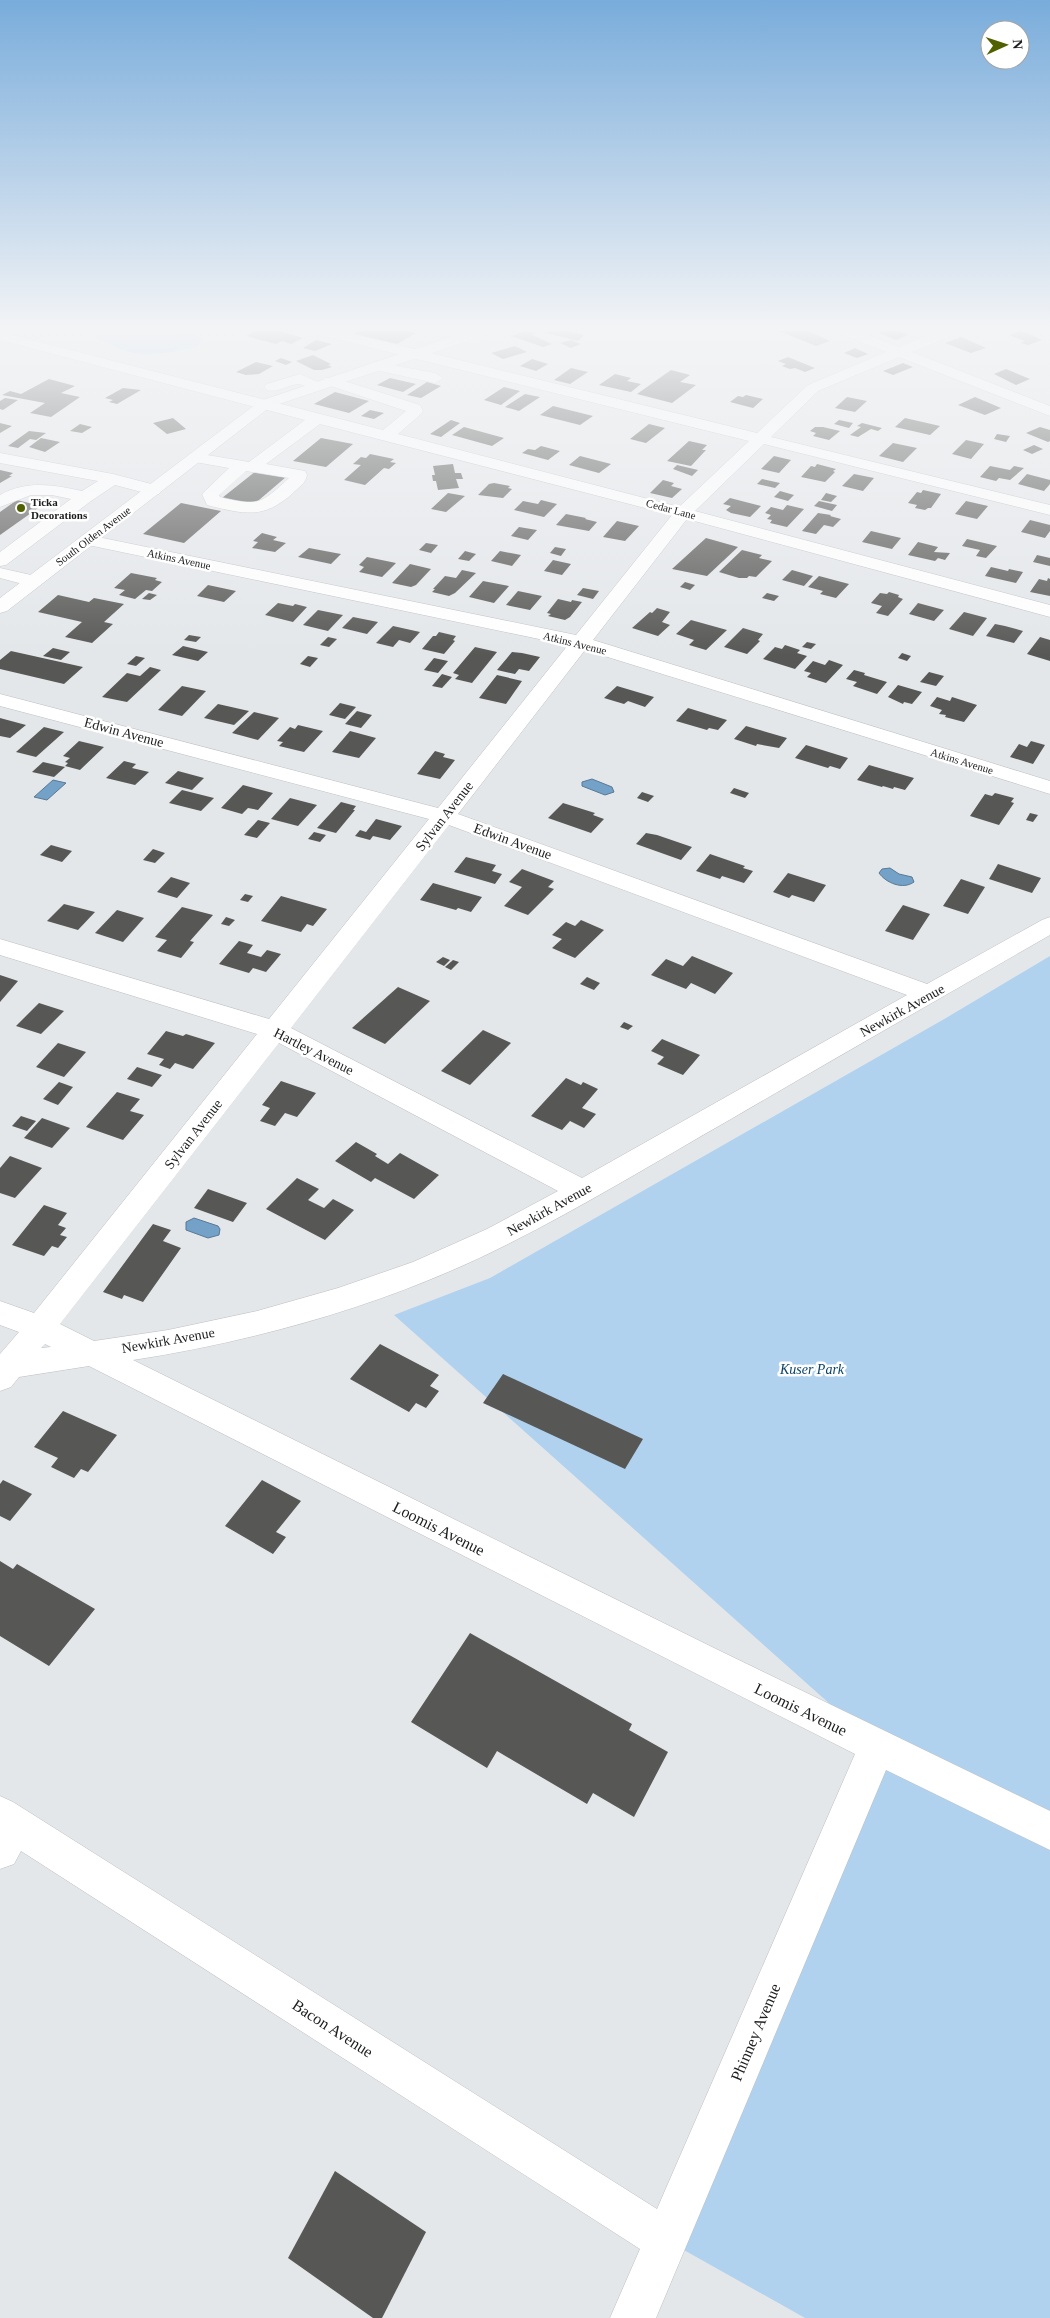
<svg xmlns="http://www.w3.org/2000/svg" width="1050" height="2318" font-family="'Times New Roman',serif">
<rect width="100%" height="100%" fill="#e4e7ea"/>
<!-- green -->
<g fill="#b1d2ef">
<path d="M97 331H176L202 338 199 346C178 351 151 358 129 352 117 349 105 341 94 336Z"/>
<path d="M1050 956V2318H805L666 2240 877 1746 394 1315 490 1278 946 1018Z"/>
</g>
<!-- water -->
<g fill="#73a1c8" stroke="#597995">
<path d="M592 779 612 787 614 792 605 795 582 786V782Z"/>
<path d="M53 780 66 783 47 800 34 797Z"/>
<path d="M890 868 899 874 912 877 914 882C903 890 886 883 879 873L882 869Z"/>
<path d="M194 1218 218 1226 220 1229 219 1235 208 1238 186 1230V1222Z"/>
</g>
<!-- building -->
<g fill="#575855">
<path d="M255 331H280L303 338 291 344 282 341 276 344 246 336Z"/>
<path d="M358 331H409L416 333 397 344 354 334Z"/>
<path d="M525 331 536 333 531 334 552 344 543 347 511 336Z"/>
<path d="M568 331 584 335 578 341 542 332Z"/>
<path d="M779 331H809L830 341 816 346Z"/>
<path d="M883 331H899L908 335 896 340 879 333Z"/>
<path d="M1020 331 1027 333 1042 340 1028 345 1021 343 1025 341 1009 335Z"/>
<path d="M961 337 975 343 986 348 971 353 945 343Z"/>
<path d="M316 340 332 344 315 351 303 348Z"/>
<path d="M571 340 581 344 571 348 560 343Z"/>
<path d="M515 346 527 352 503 359 491 353Z"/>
<path d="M855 348 868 354 857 358 844 353Z"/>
<path d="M313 355 331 364 328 365 332 367 322 370H314L296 361Z"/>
<path d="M788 357 815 368 805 372 795 368 790 369 782 366 786 364 778 361Z"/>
<path d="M281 358 292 362 286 365 275 361Z"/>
<path d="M532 359 548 364 536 371 520 366Z"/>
<path d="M256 362 273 366 259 374 246 375 236 372Z"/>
<path d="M903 363 913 367 893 375 883 371Z"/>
<path d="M571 368 588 372 570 384 554 380Z"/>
<path d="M1006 369 1030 379 1016 385 994 374Z"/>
<path d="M671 370 690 375 680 382 696 385 672 403 637 394Z"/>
<path d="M615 374 631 378 627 381 641 384 631 392 599 385Z"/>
<path d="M390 378 416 384 403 392 377 385Z"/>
<path d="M49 379 75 386 61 393 80 397 51 417 30 413 45 403 2 395 10 391 21 394Z"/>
<path d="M427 382 441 386 421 398 407 395Z"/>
<path d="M504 387 520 391 501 405 484 400Z"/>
<path d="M123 388 141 390 117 404 109 402 113 400 105 398Z"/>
<path d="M335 392 369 401 349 413 314 404Z"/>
<path d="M525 394 540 397 519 411 505 407Z"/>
<path d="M746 395 763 399 753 408 730 402 738 396 743 397Z"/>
<path d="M847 397 867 401 855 412 835 408Z"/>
<path d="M975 397 1001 408 985 415 958 405Z"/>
<path d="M5 398 18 400 3 410 0 409V401Z"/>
<path d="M553 406 593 416 580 425 540 415Z"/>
<path d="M370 410 384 413 374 419 361 416Z"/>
<path d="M173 418 186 429 167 434 153 423Z"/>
<path d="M905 418 940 426 930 435 895 427Z"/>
<path d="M451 420 460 423 441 437 430 434Z"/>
<path d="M839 420 853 423 849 428 834 424Z"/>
<path d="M0 423 12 426 0 433Z"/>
<path d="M862 423 882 428 878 431 871 429 858 437 850 435 861 427 857 426Z"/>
<path d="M80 424 92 427 82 433 70 431Z"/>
<path d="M649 424 665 428 646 443 630 439Z"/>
<path d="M464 427 504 438 492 446 452 435Z"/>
<path d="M815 427H823L840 431 829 440 813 436 816 433 810 431Z"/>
<path d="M1040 427 1050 430V441L1048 442 1026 433Z"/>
<path d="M29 431 46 433 36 440 30 439 18 448 8 446Z"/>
<path d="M997 434 1010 436 1006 442 994 439Z"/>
<path d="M41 438 60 442 45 452 29 447Z"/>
<path d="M321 438 353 444 326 467 293 461Z"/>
<path d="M966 440 984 444 971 459 952 454Z"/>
<path d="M689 441 707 445 702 450H706L691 466 667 461Z"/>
<path d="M893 443 917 448 903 462 879 456Z"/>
<path d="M1034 445 1043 449 1032 454 1023 450Z"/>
<path d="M541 446 560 451 548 460 522 453 528 449 535 450Z"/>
<path d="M370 454 394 459 390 462 396 463 389 469 384 468 365 485 344 480 361 465 353 464 361 457 366 458Z"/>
<path d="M580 456 611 464 599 473 569 465Z"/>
<path d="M774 456 791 460 779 473 761 469Z"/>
<path d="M453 464 455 473H461L463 479H456L459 488 438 490 436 481H433L432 475H435L433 466Z"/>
<path d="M817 464 836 469 833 471 835 472 825 482 801 477 811 466 815 467Z"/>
<path d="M677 465 698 470 692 476 673 469Z"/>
<path d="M990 466 1010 470 1014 466 1024 468 1010 480 999 478 996 481 980 477Z"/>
<path d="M0 470 13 473 9 476H12L0 483Z"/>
<path d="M256 471 286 477 253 505 222 498Z"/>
<path d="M854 474 874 478 863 491 842 486Z"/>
<path d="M1027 474 1050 480V484L1044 491 1018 484Z"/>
<path d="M762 479 780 483 775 488 757 484Z"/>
<path d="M663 480 674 483 671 486 682 489 672 498 650 493Z"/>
<path d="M494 483 510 486 508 488 512 489 503 498 478 495 489 484Z"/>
<path d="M923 490 941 494 931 508H928L925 510 915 508 917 505 908 503 917 492 921 493Z"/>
<path d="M780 491 794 495 788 501 774 497Z"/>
<path d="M448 493 465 496 446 512 431 509Z"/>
<path d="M826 493 837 496 831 502 821 500Z"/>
<path d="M730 498 761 506 750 517 731 513 726 510 731 506 723 504Z"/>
<path d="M17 500 41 506 0 535V512Z"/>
<path d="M541 500 557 504 544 517 514 510 523 501 538 504Z"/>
<path d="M819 501 837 505 832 511 814 506Z"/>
<path d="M966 501 988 506 977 519 955 514Z"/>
<path d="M181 503 221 511 184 543 143 534Z"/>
<path d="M787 505 804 509 787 527 770 523 772 520 767 519 771 515 765 513 771 507 783 510Z"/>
<path d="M818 513 831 515 830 516 841 519 833 527 824 525 816 534 802 531Z"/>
<path d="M566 514 586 518 585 519 597 522 589 531 556 525Z"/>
<path d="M1030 520 1050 525V531L1045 538 1021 532Z"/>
<path d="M617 521 639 526 625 541 603 537Z"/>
<path d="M519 527 537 530 528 540 511 536Z"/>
<path d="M871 531 901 538 892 549 862 542Z"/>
<path d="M262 533 277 537 273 540 286 543 275 552 252 548 258 542 253 541Z"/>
<path d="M706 538 738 547 707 576 672 569Z"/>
<path d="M967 539 997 546 986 558 976 556 980 550 962 546Z"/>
<path d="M918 542 938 547 934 552 950 553 945 560 938 558 935 561 908 555Z"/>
<path d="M426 543 438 545 431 553 419 550Z"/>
<path d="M555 547 566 549 561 556 550 553Z"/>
<path d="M309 548 341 554 331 564 298 557Z"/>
<path d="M742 550 762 555 759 558 772 561 756 577 749 576 747 578H739L719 572Z"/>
<path d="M465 551 476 554 469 561 458 559Z"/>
<path d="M500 551 521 555 512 566 491 561Z"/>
<path d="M1037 555 1050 558V566L1033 562Z"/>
<path d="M367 557 396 563 382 577 359 572 364 567 359 565Z"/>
<path d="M553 560 571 564 562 575 544 571Z"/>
<path d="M410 564 431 569 416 585 411 587 392 583Z"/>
<path d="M991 567 1008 571 1009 569 1023 572 1016 583 985 576Z"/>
<path d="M462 570 476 573 455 593 449 596 432 592 435 589H433L445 576 456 578Z"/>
<path d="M792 570 813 576 804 586 782 580Z"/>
<path d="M131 573 157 578 155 580 162 582 152 591 146 590 135 599 119 595 125 590 114 588Z"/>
<path d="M819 576 849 584 836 598 820 594 823 591 808 587Z"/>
<path d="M1048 578 1050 579V596L1030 592 1039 579 1047 581Z"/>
<path d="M483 581 509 586 494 603 469 597Z"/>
<path d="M685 582 695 585 690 590 680 587Z"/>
<path d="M208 585 236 591 224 602 197 596Z"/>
<path d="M583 588 599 591 593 599 577 595Z"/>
<path d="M518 591 542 596 530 610 506 605Z"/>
<path d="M889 592 899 595 898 597 903 599 888 616 876 613 882 606 871 603 880 593 887 594Z"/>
<path d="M149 593 157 595 150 600 142 599Z"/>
<path d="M767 593 779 596 774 601 762 598Z"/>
<path d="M58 595 89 602 94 598 124 604 104 622 113 624 92 643 65 637 82 622 38 612Z"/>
<path d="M558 599 571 602 572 600 582 602 570 617 565 620 548 616 551 614 547 613Z"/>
<path d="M278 603 293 606 295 604 307 607 293 622 265 615Z"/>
<path d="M918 603 944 610 934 621 909 614Z"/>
<path d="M657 608 670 612 662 622 670 625 658 636 632 628 650 612 652 613Z"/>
<path d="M318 610 343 615 328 631 303 625Z"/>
<path d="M964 612 987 618 973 636 949 629Z"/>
<path d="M353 617 378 622 367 634 342 628Z"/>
<path d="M691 620 727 630 706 650 689 645 694 640 676 634Z"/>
<path d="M995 624 1005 626 1023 631 1014 643 986 636Z"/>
<path d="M393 626 420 632 410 643 399 640 393 647 376 643Z"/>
<path d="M743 628 763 634 758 640 760 641 747 654 724 647Z"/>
<path d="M439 632 456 636 453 640 455 641 444 654 422 649 433 636H436Z"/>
<path d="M189 635 201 637 196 642 184 640Z"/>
<path d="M328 637 337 639 329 647 320 645Z"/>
<path d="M1040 637 1050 640V661L1027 654Z"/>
<path d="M807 642 816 644 811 649 802 647Z"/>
<path d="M785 645 800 650 797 653 807 656 795 669 763 659 775 647 782 649Z"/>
<path d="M183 646 208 652 198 661 172 655Z"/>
<path d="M475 647 497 652 472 683 455 679 459 675 453 673Z"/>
<path d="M53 648 70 652 61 660 43 656Z"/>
<path d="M11 651 83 667 64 684 0 669V660Z"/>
<path d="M512 652 522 653 540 657 529 671 519 669 515 674 497 670Z"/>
<path d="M902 653 911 656 907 661 898 658Z"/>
<path d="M136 656 145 658 136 666 127 664Z"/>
<path d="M308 656 318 658 310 667 300 664Z"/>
<path d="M434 658 448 661 438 673 424 670Z"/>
<path d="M829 660 843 665 826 683 807 677 811 673 804 671 813 661 825 665Z"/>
<path d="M150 667 161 670 127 702 102 697 127 673 140 676Z"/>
<path d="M854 670 865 673 864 675 887 682 877 694 853 686 857 682 846 679Z"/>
<path d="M929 672 944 676 936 686 920 682Z"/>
<path d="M442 674 452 677 442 688 432 686Z"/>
<path d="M497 675 522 681 506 704 479 698Z"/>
<path d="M898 685 922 692 912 704 904 702 903 704 888 697Z"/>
<path d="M182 686 206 691 182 716 158 710Z"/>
<path d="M617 686 654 697 645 707 628 701 624 704 604 698Z"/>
<path d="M937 697 950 701 952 697 977 705 964 722 945 717 946 715 939 714 942 710 930 706Z"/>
<path d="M340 703 356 707 345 719 329 715Z"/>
<path d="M218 704 249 711 234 725 204 718Z"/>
<path d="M688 708 727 720 718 730 709 728 707 730 676 721Z"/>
<path d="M357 711 372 715 361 728 345 724Z"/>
<path d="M254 712 279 718 258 740 232 733Z"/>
<path d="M0 718 26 725 10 738 0 736Z"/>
<path d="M298 725 323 731 304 752 279 746 283 742 277 741 290 727 295 729Z"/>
<path d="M746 726 787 738 779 748 757 744 756 746 734 739Z"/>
<path d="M44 727 64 732 36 757 16 752Z"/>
<path d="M350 731 376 738 359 758 332 752Z"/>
<path d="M79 741 104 747 80 770 65 766 68 763 65 762 70 758 63 756Z"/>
<path d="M1031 741 1045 745 1033 764 1010 757 1019 744 1027 747Z"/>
<path d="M806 745 848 758 840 769 830 766 828 768 795 758Z"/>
<path d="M435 751 445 754 443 757 455 760 440 779 417 774Z"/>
<path d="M124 761 136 764 132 768 149 772 135 785 106 778Z"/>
<path d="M43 762 65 767 54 777 32 772Z"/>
<path d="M869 765 914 778 905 790 894 787 893 789 883 786 882 787 857 780Z"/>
<path d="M178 771 204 778 192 790 165 783Z"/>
<path d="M243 785 273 793 258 810 248 808 242 814 221 808Z"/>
<path d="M734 788 749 793 745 798 730 793Z"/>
<path d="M182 790 214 798 201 811 169 803Z"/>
<path d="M642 792 654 796 648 802 637 798Z"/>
<path d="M995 793 1014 798 1011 802 1014 803 999 825 970 816 985 794 992 796Z"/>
<path d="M290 798 317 805 298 826 271 819Z"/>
<path d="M341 802 356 806 353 810H355L336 833 317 828Z"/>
<path d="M563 803 595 813 593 815 604 819 591 833 548 818Z"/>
<path d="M1030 813 1038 815 1033 822 1026 820Z"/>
<path d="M376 819 402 826 390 840 373 836 370 840 355 836 360 830 366 832Z"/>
<path d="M258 820 270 823 257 838 244 835Z"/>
<path d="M314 832 326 835 320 842 308 839Z"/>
<path d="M646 833 657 835 692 847 681 860 636 844Z"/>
<path d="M51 845 72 851 62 862 40 855Z"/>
<path d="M153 849 165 853 155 863 143 860Z"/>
<path d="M710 854 745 866 743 868 753 871 744 883 722 876 720 879 696 871Z"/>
<path d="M466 857 496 865 492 871 502 874 495 884 454 872Z"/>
<path d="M998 864 1041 878 1032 893 989 879Z"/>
<path d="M522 869 554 881 548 887 554 889 528 915 504 906 522 887 509 882Z"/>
<path d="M788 873 826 885 814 902 792 895 789 898 773 892Z"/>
<path d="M171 877 190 883 177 898 157 892Z"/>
<path d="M961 879 985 887 968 914 943 906Z"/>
<path d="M433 883 482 897 471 912 458 908 456 910 420 900Z"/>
<path d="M245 894 253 896 248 902 240 900Z"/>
<path d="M281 896 327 909 313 926 307 924 301 932 261 921Z"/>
<path d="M64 904 95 912 78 930 47 921Z"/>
<path d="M903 905 930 914 913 940 885 931Z"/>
<path d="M182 907 213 915 190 941 194 942 181 958 157 951 167 940 155 937Z"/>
<path d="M117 910 144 918 123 942 95 933Z"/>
<path d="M226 917 235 920 229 926 221 924Z"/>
<path d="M581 920 604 930 575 958 552 948 562 939 552 935 566 922 575 926Z"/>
<path d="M239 941 253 945 247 953 261 957 267 950 281 954 266 972 253 968 249 973 219 964Z"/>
<path d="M692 956 733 973 715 994 691 983 686 989 651 975 666 959 683 966Z"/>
<path d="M443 957 450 960 444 966 436 962Z"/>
<path d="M453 960 459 962 451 970 445 967Z"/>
<path d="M0 975 18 981 0 1002Z"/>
<path d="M587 977 600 983 594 990 580 984Z"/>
<path d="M398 987 430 1001 385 1044 352 1028Z"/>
<path d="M39 1003 64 1011 41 1034 16 1026Z"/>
<path d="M624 1022 633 1026 628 1030 620 1027Z"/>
<path d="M483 1030 511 1043 470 1085 441 1071Z"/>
<path d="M166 1031 183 1036 186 1034 215 1043 193 1069 175 1063 170 1069 159 1065 164 1059 147 1054Z"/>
<path d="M662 1039 700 1055 683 1075 657 1064 664 1057 651 1051Z"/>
<path d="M58 1043 86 1052 64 1077 36 1067Z"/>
<path d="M137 1067 162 1075 152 1087 127 1079Z"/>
<path d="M566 1078 581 1085 583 1082 598 1089 582 1108 596 1114 584 1128 570 1121 562 1130 531 1116Z"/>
<path d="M281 1081 316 1093 297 1117 285 1113 275 1126 260 1121 270 1108 262 1105Z"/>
<path d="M59 1082 73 1087 58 1105 43 1099Z"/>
<path d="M117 1092 140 1099 130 1111 144 1115 123 1140 86 1127Z"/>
<path d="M21 1116 36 1121 27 1131 12 1126Z"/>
<path d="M42 1118 70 1128 52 1148 24 1138Z"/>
<path d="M356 1142 377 1154 375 1156 388 1164 400 1153 439 1175 414 1199 375 1178 371 1182 335 1161Z"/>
<path d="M10 1156 42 1168 15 1198 0 1193V1168Z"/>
<path d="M297 1178 319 1189 308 1200 324 1208 333 1199 354 1210 325 1240 266 1209Z"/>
<path d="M208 1189 247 1203 233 1222 194 1208Z"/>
<path d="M44 1205 67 1213 58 1225 66 1228 60 1235 67 1237 58 1248 52 1246 44 1256 12 1245Z"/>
<path d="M153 1224 171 1230 163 1241 181 1248 143 1302 124 1295 122 1299 103 1292Z"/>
<path d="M380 1344 439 1375 430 1386 439 1391 426 1408 416 1403 409 1412 350 1379Z"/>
<path d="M503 1374 643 1439 625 1469 483 1403Z"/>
<path d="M63 1411 117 1435 88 1472 81 1469 74 1478 51 1467 58 1458 34 1447Z"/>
<path d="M3 1480 32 1494 10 1521 0 1516V1484Z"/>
<path d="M262 1480 301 1501 276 1532 286 1537 273 1554 225 1526Z"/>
<path d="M0 1561 13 1569 17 1564 95 1609 49 1666 0 1636Z"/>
<path d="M470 1633 632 1724 629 1730 668 1752 634 1817 593 1793 587 1804 497 1751 487 1768 411 1722Z"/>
<path d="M335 2171 426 2232 382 2318H373L288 2258Z"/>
</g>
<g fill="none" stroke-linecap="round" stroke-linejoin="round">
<defs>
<g id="minor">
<path d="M314 331H341L757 433 808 385 886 352 840 334 838 331H859L899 347 937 331H958L956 334 912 352 1050 406V416L899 357 818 391 771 437 1050 505V515L764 444 695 511 1050 605V617L687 519 593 640 1050 781V794L585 650 458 814 927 984 1042 920 1050 917V935C944 996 837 1057 731 1119 657 1161 584 1206 508 1244 392 1303 261 1340 133 1360L712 1647 1050 1811V1850L886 1770 656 2318H610L640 2249 21 1851 14 1864 0 1869V1796L13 1802 657 2209 855 1754 89 1366 19 1377 11 1387 0 1391V1354L19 1332 0 1325V1301L34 1313 257 1034 0 955V939L269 1019 429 819 0 706V694L438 808 568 645 88 545 82 544 79 540 82 536 88 535 576 635 672 515 320 424 266 464 305 471 307 475C306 483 299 487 293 493 263 520 244 514 207 505L202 494 229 468 189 461 187 458 189 455 195 453 249 462 305 420 0 340V332L383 430 406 411 325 384 322 381 325 378H335L420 405 423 411 421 414 398 434 679 507 749 441 316 334ZM246 471 252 472 289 478C260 505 258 506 220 497L219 495ZM449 825 907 995 582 1178 291 1028ZM279 1043 558 1191 487 1229 413 1262 338 1288 257 1311 168 1330 94 1341 60 1324ZM45 1344 51 1347 41 1348Z"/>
<path d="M376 362 435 373 443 378 435 383 371 369 369 366 371 363Z"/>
<path d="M300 374 320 383 323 386 320 389C311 392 306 384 298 384 287 385 278 393 267 390L264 387 267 384Z"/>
<path d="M0 453 113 474 159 486 161 490 159 494 153 495 115 485 91 501 6 565 0 566V552L71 499 52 495H31L0 507V495C27 480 54 485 82 491L98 481 0 463Z"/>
<path d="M0 568 40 577 43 581 40 585 34 587 0 578Z"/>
</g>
<path id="major" d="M468 331H491L489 334 270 407 7 611 0 613V598L260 401Z"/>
</defs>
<!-- minor casing -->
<use href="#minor" stroke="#bcbfc2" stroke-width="1"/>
<!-- major casing -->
<use href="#major" stroke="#bcbfc2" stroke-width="1"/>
<!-- minor -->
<use href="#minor" fill="#fff" fill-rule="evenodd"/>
<!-- major -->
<use href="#major" fill="#fff" fill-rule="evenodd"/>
</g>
<!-- sky -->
<linearGradient id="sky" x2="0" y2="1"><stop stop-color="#79acdb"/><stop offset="0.5" stop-color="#f3f4f6"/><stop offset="1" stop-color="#f3f4f6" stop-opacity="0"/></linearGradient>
<rect width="1050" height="656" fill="url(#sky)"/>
<!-- markers -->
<circle fill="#516001" stroke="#fff" stroke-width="2" cx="21" cy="508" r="5"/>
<g text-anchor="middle" stroke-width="5" stroke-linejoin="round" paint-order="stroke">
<!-- far-poi labels -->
<g font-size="11" font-weight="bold" fill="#1b1c1d" stroke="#fff" text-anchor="start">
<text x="31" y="506">Ticka<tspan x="31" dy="13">Decorations</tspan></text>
</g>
<!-- far-street labels -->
<g font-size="11" fill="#1b1c1d" stroke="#fff">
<text transform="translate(671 509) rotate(15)" y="4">Cedar Lane</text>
<text transform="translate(93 536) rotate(-37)" y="4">South Olden Avenue</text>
<text transform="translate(179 559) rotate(12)" y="4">Atkins Avenue</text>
<text transform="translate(575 643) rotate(14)" y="4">Atkins Avenue</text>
<text transform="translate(962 761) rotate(17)" y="4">Atkins Avenue</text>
</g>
<!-- street labels -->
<g font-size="14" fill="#1b1c1d" stroke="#fff">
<text transform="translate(124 732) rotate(15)" y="5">Edwin Avenue</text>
<text transform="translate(444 816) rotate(-52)" y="5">Sylvan Avenue</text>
<text transform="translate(513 841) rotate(20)" y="5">Edwin Avenue</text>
<text transform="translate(902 1010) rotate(-29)" y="5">Newkirk Avenue</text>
<text transform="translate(314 1051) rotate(27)" y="5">Hartley Avenue</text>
<text transform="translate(193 1134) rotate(-52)" y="5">Sylvan Avenue</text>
<text transform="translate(549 1209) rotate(-29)" y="5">Newkirk Avenue</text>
<text transform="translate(168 1340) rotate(-10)" y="5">Newkirk Avenue</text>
</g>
<!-- park labels -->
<g font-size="14" font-style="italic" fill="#0a4268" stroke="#fff">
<text x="812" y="1374">Kuser Park</text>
</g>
<!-- near-street labels -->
<g font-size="16" fill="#1b1c1d" stroke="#fff">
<text transform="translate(439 1528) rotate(27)" y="6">Loomis Avenue</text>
<text transform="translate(801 1709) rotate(26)" y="6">Loomis Avenue</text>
<text transform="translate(333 2028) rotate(33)" y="6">Bacon Avenue</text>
<text transform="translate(755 2032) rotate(-67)" y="6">Phinney Avenue</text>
</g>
</g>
<!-- north arrow -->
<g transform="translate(1005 45) rotate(87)"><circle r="24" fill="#ffffff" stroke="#a4a4a5"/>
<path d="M0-4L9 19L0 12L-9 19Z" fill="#516001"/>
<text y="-8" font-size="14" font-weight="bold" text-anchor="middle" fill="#1b1c1d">N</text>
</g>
</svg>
